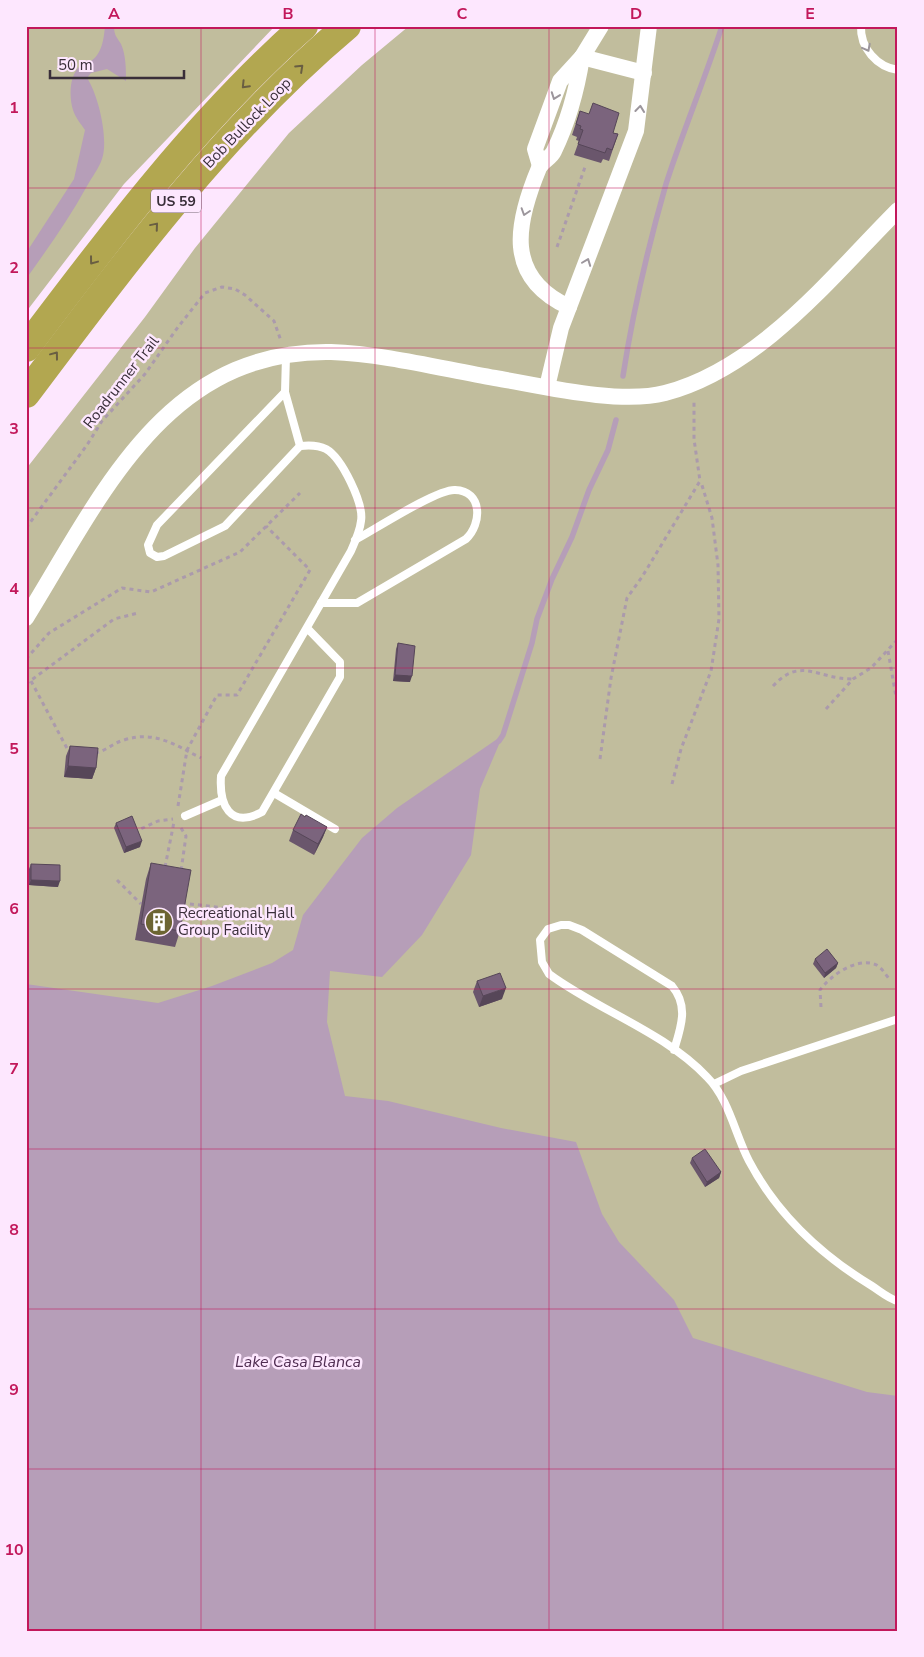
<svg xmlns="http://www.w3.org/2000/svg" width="924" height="1657" font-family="'Nunito Sans',sans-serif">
<rect width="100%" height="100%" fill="#fde7fe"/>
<!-- green -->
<g fill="#c1bd9d">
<path d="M26 26H275L124 184 26 312Z"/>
<path d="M409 26H898V1631H26V469L145 317 195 248 289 133 362 65Z"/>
</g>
<!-- water -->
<g fill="#b69eb8">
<path d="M105 26H114C114 36 117 37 121 44 126 55 126 69 126 81L107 69 91 73 87 78C98 94 109 139 102 159 99 168 92 177 87 186 69 219 48 248 26 279V253L74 179 85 130C81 124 75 117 73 110 69 97 69 76 80 66 83 63 87 63 91 61 102 54 104 38 105 26Z"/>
<path d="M503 735 480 789 471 855 422 935 382 977 330 971 327 1022 345 1096 388 1101 501 1128 576 1142 602 1214 619 1242 674 1300 693 1338 867 1392 898 1396V1631H26V984L158 1003 212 986 272 963 293 950 303 915 362 838 397 808Z"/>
</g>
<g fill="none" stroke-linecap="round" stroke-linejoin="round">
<!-- stream -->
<g stroke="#b69eb8" stroke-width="5.5">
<path d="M623 376C633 311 648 247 666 184 683 131 705 79 722 26"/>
<path d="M499 741 503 735 532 643 537 619 552 579 572 537 589 490 608 450 616 420"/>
</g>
<!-- path -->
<g stroke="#ab9aac" stroke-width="3" stroke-dasharray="4 4" stroke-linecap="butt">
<path d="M557 247 585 167"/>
<path d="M26 528 87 445 102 421 145 374 178 327 205 293 222 287 235 289 245 295 274 321 281 341"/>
<path d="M888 651 898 708"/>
<path d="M26 659 49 633 122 588 151 592 240 552 300 493"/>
<path d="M31 681 69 752"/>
<path d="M26 684 114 619 138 613"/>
<path d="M773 686C801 656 817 679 852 679"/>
<path d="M826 709 853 679 871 668 898 639"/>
<path d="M95 753C106 751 113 743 124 740 155 730 175 745 201 758"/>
<path d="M600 759 611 678 627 598 642 577 700 481 694 439V400"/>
<path d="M672 784 681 749 711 671 719 619 718 565 712 518 701 482"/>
<path d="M178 806 187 750 217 695H237L310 570 266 526"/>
<path d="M181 828 186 836 181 871"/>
<path d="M134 832 158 821 173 819"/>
<path d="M165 867 174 822"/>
<path d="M117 880 141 904"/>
<path d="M182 903 225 908"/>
<path d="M821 1007 820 990C830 976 855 958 874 964 881 966 886 975 890 980"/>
</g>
<!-- service -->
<g stroke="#fff" stroke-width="8">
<path d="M861 26C860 48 877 67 898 70"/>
<path d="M286 356 285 392 157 525 148 545 150 553 157 557 164 556 225 526 300 446C308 445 318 445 326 449 342 458 364 504 361 521 360 531 355 542 351 551L221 776C219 805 230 829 262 812L340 677V662L307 628"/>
<path d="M285 392 300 446"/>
<path d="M321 603H357L466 539C482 524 483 491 455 490 437 489 374 530 355 540"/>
<path d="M274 793 335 829"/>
<path d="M185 816 222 800"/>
<path d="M674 1050C681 1027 689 1006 672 986L582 930 569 925H561L548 929 540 940 542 962 549 974C599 1011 663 1031 707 1077 729 1099 735 1134 749 1161 777 1214 821 1255 872 1286 880 1291 889 1299 898 1301"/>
<path d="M714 1084 741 1071 898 1019"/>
</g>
<!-- minor -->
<g stroke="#fff" stroke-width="16">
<path d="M582 57 644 73"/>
<path d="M540 166 535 149 560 81 582 57 601 26"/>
<path d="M569 307C504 277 516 223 539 168 542 161 551 158 554 151 568 122 577 89 582 57"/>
<path d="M547 387 561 328 636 131 649 26"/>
<path d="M26 618C101 497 165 349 331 352 385 354 443 369 495 378 542 386 620 405 665 393 760 368 831 277 898 210"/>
</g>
<!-- motorway -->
<g stroke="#b2a750" stroke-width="28">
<path d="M26 348C111 235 198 120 304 26"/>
<path d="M26 394C124 264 222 131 347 26"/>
</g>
</g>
<!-- wall -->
<g fill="#6a566c">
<path d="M580 111 613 133 618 134 609 161 603 159 601 163 574 155 579 141 576 140 577 137 572 135Z"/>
<path d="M398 643 410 682 393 681 396 649Z"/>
<path d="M70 746 96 768 92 779 64 777 66 756Z"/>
<path d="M305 817 327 827 323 837 314 855 289 841 293 830Z"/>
<path d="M116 823 140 847 124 853 114 828Z"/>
<path d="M151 863 180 931 175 947 135 940 146 879Z"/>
<path d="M31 864 58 887 29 885V869Z"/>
<path d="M815 959 838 963 836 968 824 978 813 964Z"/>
<path d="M477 981 502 999 479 1007 473 992Z"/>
<path d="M692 1158 721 1172 719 1178 705 1187 690 1163Z"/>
</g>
<!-- shaded-wall -->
<g fill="#564658">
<path d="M395 675 412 676 410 682 393 681Z"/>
<path d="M68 766 96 768 92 779 64 777Z"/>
<path d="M327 827 323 837 314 855 318 844Z"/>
<path d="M142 841 140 847 124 853 126 847Z"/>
<path d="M31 880 60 881 58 887 29 885Z"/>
<path d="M838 963 836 968 824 978 825 973Z"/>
<path d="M506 988 502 999 479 1007 483 996Z"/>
<path d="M721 1172 719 1178 705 1187 707 1182Z"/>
</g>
<!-- building -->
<g fill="#7b647d" stroke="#564658">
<path d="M593 103 619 113 613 133 618 134 612 150 607 148 605 153 578 144 583 130 580 129 581 126 576 124 580 111 589 114Z"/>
<path d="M398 643 415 646 412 676 395 675Z"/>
<path d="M70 746 98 748 96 768 68 766Z"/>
<path d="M301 814 305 817 306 815 327 827 318 844 293 830Z"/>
<path d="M132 816 142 841 126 847 116 823Z"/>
<path d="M151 863 191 870 180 931 141 924Z"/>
<path d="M31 864 60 865V881L31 880Z"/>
<path d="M827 949 838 963 825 973 815 959Z"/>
<path d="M500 973 506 988 483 996 477 981Z"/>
<path d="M705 1149 721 1172 707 1182 692 1158Z"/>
</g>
<!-- one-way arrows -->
<defs><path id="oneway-chevron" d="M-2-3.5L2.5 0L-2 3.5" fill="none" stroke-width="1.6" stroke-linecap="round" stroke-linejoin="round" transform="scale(1.25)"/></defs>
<g stroke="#9c969c">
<use href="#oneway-chevron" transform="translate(867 48) rotate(62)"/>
<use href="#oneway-chevron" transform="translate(555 96) rotate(110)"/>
<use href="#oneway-chevron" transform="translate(640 109) rotate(-84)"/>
<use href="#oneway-chevron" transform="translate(525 212) rotate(108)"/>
<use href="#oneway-chevron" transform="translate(587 262) rotate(-69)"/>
</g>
<g stroke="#695e42">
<use href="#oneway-chevron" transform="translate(300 68) rotate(-43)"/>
<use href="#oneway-chevron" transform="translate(245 85) rotate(134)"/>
<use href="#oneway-chevron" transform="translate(155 226) rotate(-50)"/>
<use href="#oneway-chevron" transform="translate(93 261) rotate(127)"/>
<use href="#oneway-chevron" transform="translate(55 355) rotate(-53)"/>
</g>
<!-- grid -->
<path fill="none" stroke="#c2185b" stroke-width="1" stroke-opacity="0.55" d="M201 26V1631M375 26V1631M549 26V1631M723 26V1631M26 188H898M26 348H898M26 508H898M26 668H898M26 828H898M26 989H898M26 1149H898M26 1309H898M26 1469H898"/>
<!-- icons -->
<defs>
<symbol id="building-disc" viewBox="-11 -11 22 22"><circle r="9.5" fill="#6c6532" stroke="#fde7fe"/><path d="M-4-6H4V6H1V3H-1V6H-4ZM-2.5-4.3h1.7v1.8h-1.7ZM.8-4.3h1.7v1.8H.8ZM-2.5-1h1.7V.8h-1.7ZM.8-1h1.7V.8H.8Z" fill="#fff"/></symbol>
</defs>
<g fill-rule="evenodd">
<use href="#building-disc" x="143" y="906" width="32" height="32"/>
</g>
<g text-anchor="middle" stroke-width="5" stroke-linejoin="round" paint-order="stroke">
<!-- shield labels -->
<rect fill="#fde7fe" stroke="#746674" stroke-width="1" x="151" y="189.5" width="50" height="23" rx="4"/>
<g font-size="14" font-weight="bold" fill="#392e39">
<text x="176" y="206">US 59</text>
</g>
<!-- street labels -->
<g font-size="15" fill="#392e39" stroke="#fde7fe">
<text transform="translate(247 123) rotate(-46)" y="5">Bob Bullock Loop</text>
<text transform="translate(121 382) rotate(-52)" y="5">Roadrunner Trail</text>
</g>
<!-- poi labels -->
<g font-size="15" fill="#392e39" stroke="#fde7fe" text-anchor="start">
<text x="178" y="918">Recreational Hall<tspan x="178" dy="17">Group Facility</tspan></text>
</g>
<!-- water labels -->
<g font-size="16" font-style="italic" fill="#4f2d51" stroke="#fde7fe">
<text x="298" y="1367">Lake Casa Blanca</text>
</g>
</g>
<!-- border -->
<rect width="924" height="1657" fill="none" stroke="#fde7fe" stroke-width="55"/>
<!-- scale -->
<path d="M50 70v8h134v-8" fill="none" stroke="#392e39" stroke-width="2.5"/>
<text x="58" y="70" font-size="15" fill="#392e39" stroke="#fde7fe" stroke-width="4" paint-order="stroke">50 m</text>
<rect x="28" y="28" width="868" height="1602" fill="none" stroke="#c2185b" stroke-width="2"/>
<g font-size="16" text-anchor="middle" font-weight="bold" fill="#c2185b">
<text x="114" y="19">A</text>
<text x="288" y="19">B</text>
<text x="462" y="19">C</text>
<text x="636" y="19">D</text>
<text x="810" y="19">E</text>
<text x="14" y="113">1</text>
<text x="14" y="273">2</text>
<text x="14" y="434">3</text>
<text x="14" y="594">4</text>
<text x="14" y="754">5</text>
<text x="14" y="914">6</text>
<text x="14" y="1074">7</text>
<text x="14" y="1235">8</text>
<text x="14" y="1395">9</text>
<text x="14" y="1555">10</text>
</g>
</svg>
